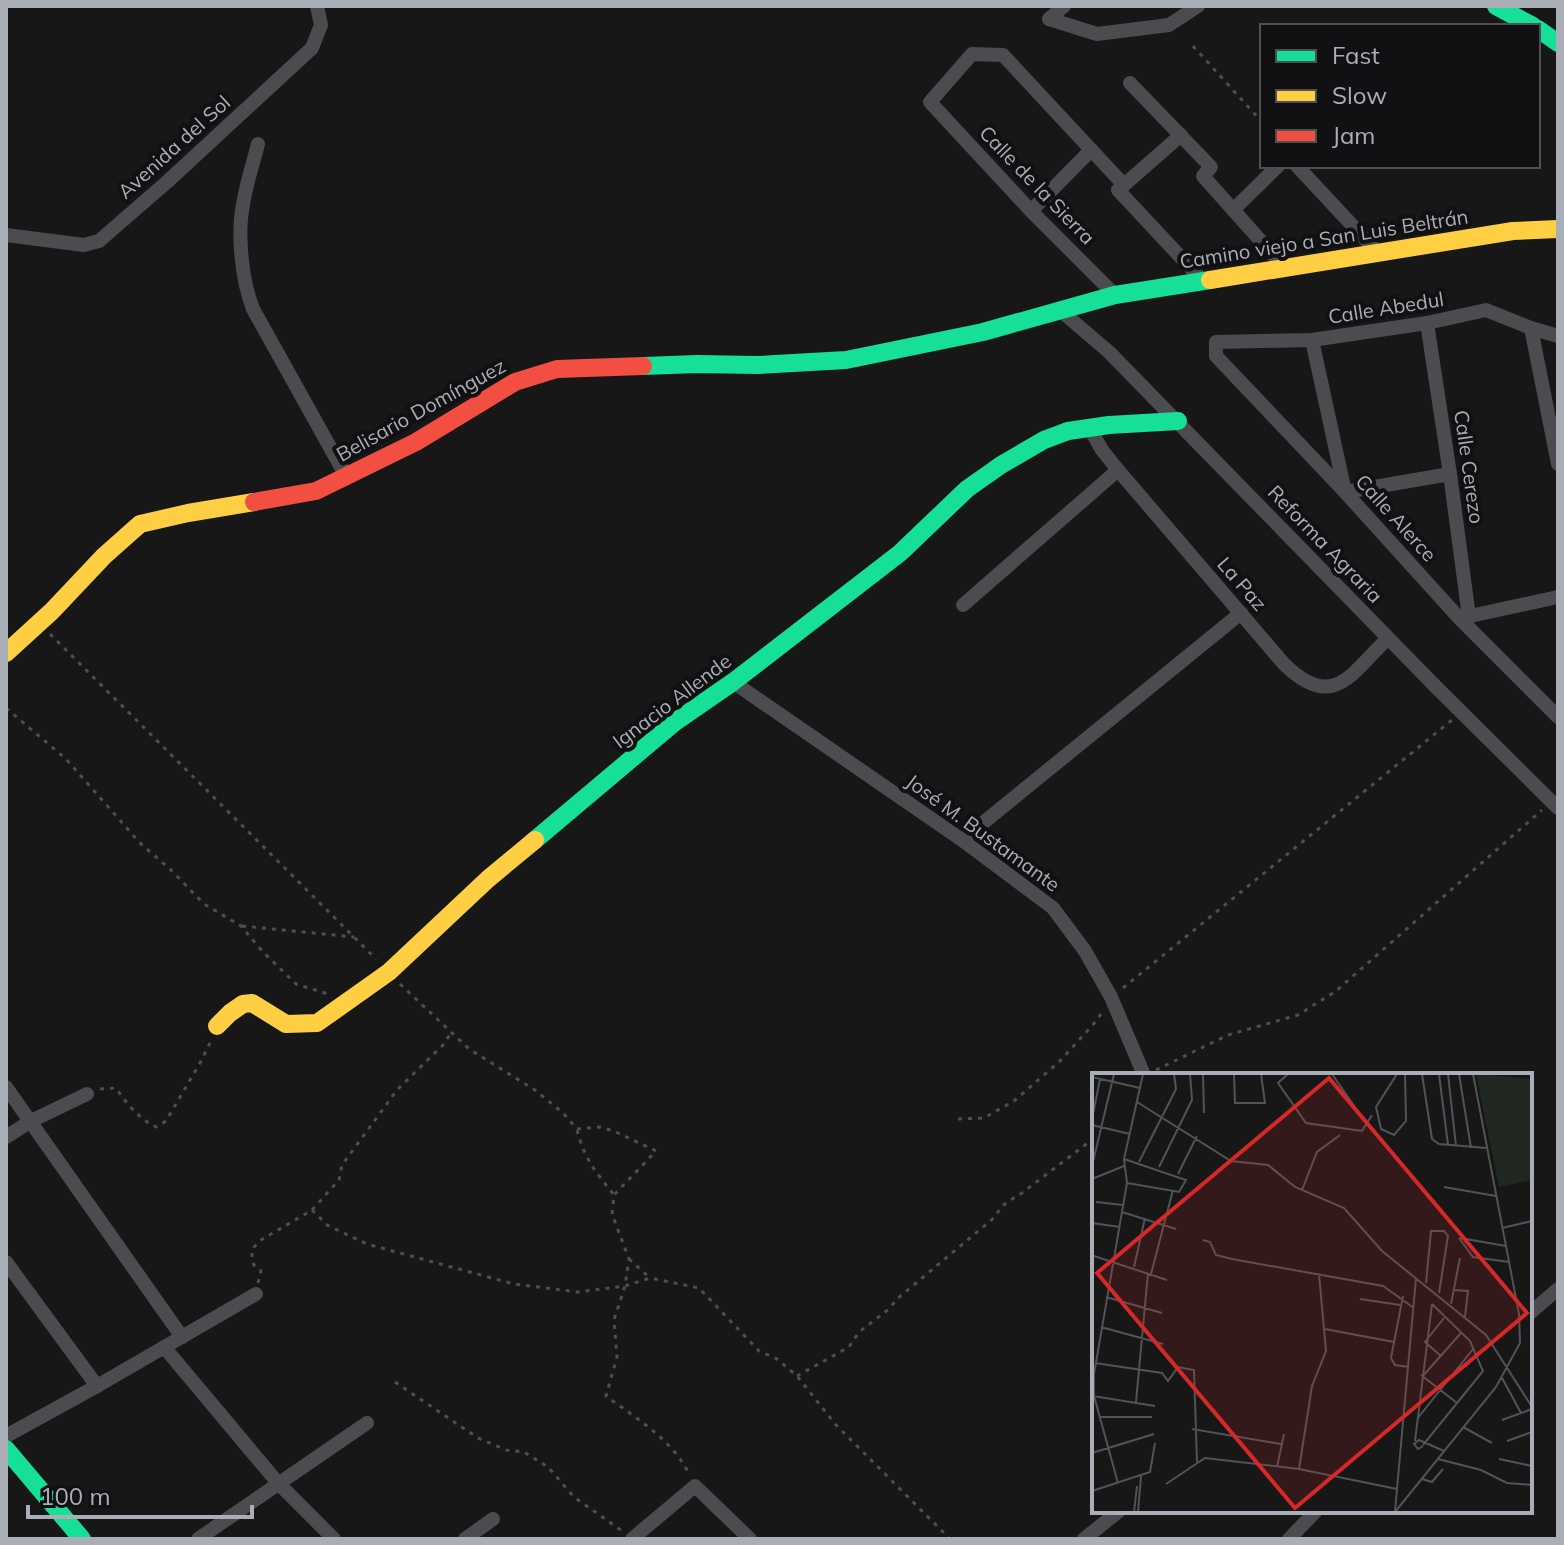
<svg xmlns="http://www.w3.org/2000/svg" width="1564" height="1545" font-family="Mulish,sans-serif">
<rect width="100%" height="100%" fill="#171717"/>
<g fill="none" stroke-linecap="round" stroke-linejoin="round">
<!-- path -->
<g stroke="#4d4e50" stroke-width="3" stroke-dasharray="4 6" stroke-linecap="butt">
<path d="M1193 46 1262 122"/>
<path d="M50 634 376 959"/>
<path d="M6 708 66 759 141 844 171 870 204 904 241 926 263 952 296 984 328 994"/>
<path d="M242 926 354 937"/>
<path d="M400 984 469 1049 535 1090 563 1113 577 1129 599 1127 614 1131 656 1151 614 1195 612 1214 629 1259 625 1286 614 1320 617 1357 606 1396C636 1418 671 1439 688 1472"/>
<path d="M1123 988 1452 720"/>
<path d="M1156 1070 1228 1035 1298 1015 1336 991 1542 810"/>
<path d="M100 1089 116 1088C127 1104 138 1118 156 1127L166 1121 200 1063 211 1041"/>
<path d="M958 1119 984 1118 1014 1101 1060 1061 1098 1019 1102 1012"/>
<path d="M577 1130C585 1160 595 1171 614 1195"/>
<path d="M312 1210 327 1225 367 1244 514 1284 577 1292 625 1286 650 1278 699 1288 759 1351 777 1359 797 1376 836 1425 950 1539"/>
<path d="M629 1259 650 1278"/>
<path d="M258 1283 261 1271 254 1265 252 1259V1249L261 1240 312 1210 339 1180 342 1165 397 1090 443 1045 451 1033"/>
<path d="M797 1376 849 1347 859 1332 889 1309 897 1299 995 1217C1001 1206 1007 1201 1018 1196L1085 1145 1094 1135"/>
<path d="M395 1382 478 1438 506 1450 524 1452 548 1467 574 1497 622 1531"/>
</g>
<!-- street -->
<g stroke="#4c4c50" stroke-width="14">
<path d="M1049 19 1097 34 1169 25 1198 6"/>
<path d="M1049 19 1064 6"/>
<path d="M1130 83 1211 167 1203 176 1285 268"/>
<path d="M258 144C253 164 246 184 243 205 237 234 242 281 253 309L346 476"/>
<path d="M1297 166 1378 253"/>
<path d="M1124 185 1181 135"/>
<path d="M1233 210 1278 166"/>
<path d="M1031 211 1091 150"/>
<path d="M6 235 84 245 99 241 167 182 312 48 321 25 317 6"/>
<path d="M1115 295 1031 211 930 102 972 54 1003 55 1124 185 1118 190 1203 281"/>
<path d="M1061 311 1109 352 1436 687 1558 808"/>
<path d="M1427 323 1450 474 1469 617"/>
<path d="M1531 328 1558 464"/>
<path d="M1558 336 1531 328 1486 310 1427 323 1312 340 1216 342V356L1345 492 1460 619 1558 717"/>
<path d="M1312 340 1345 492 1450 474"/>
<path d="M1089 427 1102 450 1118 470 1284 664C1333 712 1351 674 1388 638"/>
<path d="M963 605 1118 470"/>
<path d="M1461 618 1558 597"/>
<path d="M733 682 962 840 1053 908 1085 951 1111 997 1144 1075"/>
<path d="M962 840 1241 613"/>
<path d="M6 1087 182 1337"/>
<path d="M6 1137 31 1121 87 1094"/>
<path d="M6 1262 97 1386"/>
<path d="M1530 1313 1558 1289"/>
<path d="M164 1347 278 1483 334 1539"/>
<path d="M6 1436 97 1386 256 1294"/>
<path d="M198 1539 367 1423"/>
<path d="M465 1539 493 1519"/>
<path d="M632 1539 695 1486 750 1539"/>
<path d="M1084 1539 1119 1511"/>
<path d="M1289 1539 1316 1511"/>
</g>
<!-- fast -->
<g stroke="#16e098" stroke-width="18">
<path d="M1496 6 1533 26"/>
<path d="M1538 29 1558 43"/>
<path d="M643 366 697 364 759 365 846 360 983 332 1115 295 1210 280"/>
<path d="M535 840 675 722 733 682 900 553 967 489 1001 465 1044 440 1068 431 1109 425 1178 421"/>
<path d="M6 1449 82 1539"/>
</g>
<!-- slow -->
<g stroke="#ffcf43" stroke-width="18">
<path d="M1210 280 1513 231 1558 229"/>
<path d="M6 653 52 611 104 556 140 524 188 513 254 502"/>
<path d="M217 1026 230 1013 243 1004 252 1003 286 1024 317 1023 389 972 488 879 535 840"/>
</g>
<!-- jam -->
<path stroke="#f24e42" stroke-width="18" d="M254 502 316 491 416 442 515 382 557 369 643 366"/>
</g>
<g text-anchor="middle" stroke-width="8" stroke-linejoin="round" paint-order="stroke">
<!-- street labels -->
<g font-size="20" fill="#aaaeb6" stroke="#111113">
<text transform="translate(174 147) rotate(-42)" y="7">Avenida del Sol</text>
<text transform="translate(1037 185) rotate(46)" y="7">Calle de la Sierra</text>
<text transform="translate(1324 239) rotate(-9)" y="7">Camino viejo a San Luis Beltrán</text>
<text transform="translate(1386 308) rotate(-9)" y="7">Calle Abedul</text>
<text transform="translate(421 410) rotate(-29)" y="7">Belisario Domínguez</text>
<text transform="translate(1469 467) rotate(82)" y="7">Calle Cerezo</text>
<text transform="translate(1396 518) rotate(48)" y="7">Calle Alerce</text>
<text transform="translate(1325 544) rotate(46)" y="7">Reforma Agraria</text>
<text transform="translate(1242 584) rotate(49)" y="7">La Paz</text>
<text transform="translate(672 701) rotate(-37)" y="7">Ignacio Allende</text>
<text transform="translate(983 833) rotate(36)" y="7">José M. Bustamante</text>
</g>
</g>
<!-- overview -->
<g transform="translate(1092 1073)">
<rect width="440" height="440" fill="#171717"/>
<path d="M384 1 440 6V107L407 114Z" fill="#212721"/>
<path fill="none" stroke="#525357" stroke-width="2" d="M111 1 112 40M142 1 143 30H173L169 1M196 1 186 10 214 50 270 58 280 42M240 1 276 53M305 1 284 34 289 56 302 62 314 48 313 1M330 1 340 66 347 71 394 75M347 1 356 72M356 1 364 73M367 1 379 75M0 4 48 15M45 29 139 88 176 92 203 114 252 135 290 178 394 262 440 334M0 46 8 6M0 52 38 61M32 86 94 107 87 119 35 110M47 89 84 16 82 1M0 93 22 1M67 94 100 27 98 1M86 101 105 63M0 106 32 93M352 114 404 123M210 117 225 79 248 62M4 129 31 132M30 139 84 156M0 150 28 154M410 155 440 148M367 165 381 184 417 189M368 165 414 173M111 167 118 169 124 182 140 186 291 213 322 235M2 183 75 207M42 194 53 145M59 201 81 117M334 210 339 158H352L356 163 347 220M361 217 376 218 373 244M311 223 299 285 303 292 317 294M14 224 70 240M268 226 308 232M359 231 368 185M9 254 71 271M233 256 302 269M349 283 333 269 352 245M3 290 70 300 76 308 86 294 102 297 105 389M329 302 365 330M330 304 369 260M410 305 429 340M1 323 63 333M44 329 56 200M7 344H60M325 346 381 276M410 347 440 336M371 354 400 370M100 356 189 371M323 368 340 231M415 368 440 359M331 372 391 298 378 268 340 231M331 373 326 376 322 371 327 367 352 378M0 380 62 361M346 386 389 397 415 410 440 412M407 386 440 393M185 394 192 361M207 396 220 313 234 278 227 201M330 406 340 409 351 396M26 410 2 323V301L35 110 32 86 51 1M74 411 113 385 207 396 305 416M0 418 58 399 63 370M303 438 324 205M42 439 45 413M46 439 49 403M303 439 404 314 428 270 427 241 381 1"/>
<path fill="#d62828" fill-opacity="0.15" stroke="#d62828" stroke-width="4" d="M237 5 435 240 203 435 5 200Z"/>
<rect width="440" height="440" fill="none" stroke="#aaaeb6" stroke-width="4"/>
</g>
<!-- border -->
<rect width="1564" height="1545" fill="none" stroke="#aaaeb6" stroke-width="16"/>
<!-- legend -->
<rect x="1260" y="24" width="280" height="144" fill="#111113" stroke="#4e5054" stroke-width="2"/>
<rect x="1276" y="50" width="40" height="12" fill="#16e098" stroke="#4e5054" stroke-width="2"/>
<text x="1332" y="64" font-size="24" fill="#aaaeb6">Fast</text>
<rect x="1276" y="90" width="40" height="12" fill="#ffcf43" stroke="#4e5054" stroke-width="2"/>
<text x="1332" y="104" font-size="24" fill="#aaaeb6">Slow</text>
<rect x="1276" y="130" width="40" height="12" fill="#f24e42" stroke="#4e5054" stroke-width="2"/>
<text x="1332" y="144" font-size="24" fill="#aaaeb6">Jam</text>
<!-- scale -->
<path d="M28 1505v12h224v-12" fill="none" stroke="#aaaeb6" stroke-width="4"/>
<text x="40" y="1505" font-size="24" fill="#aaaeb6" stroke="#111113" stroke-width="6" paint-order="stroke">100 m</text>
</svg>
